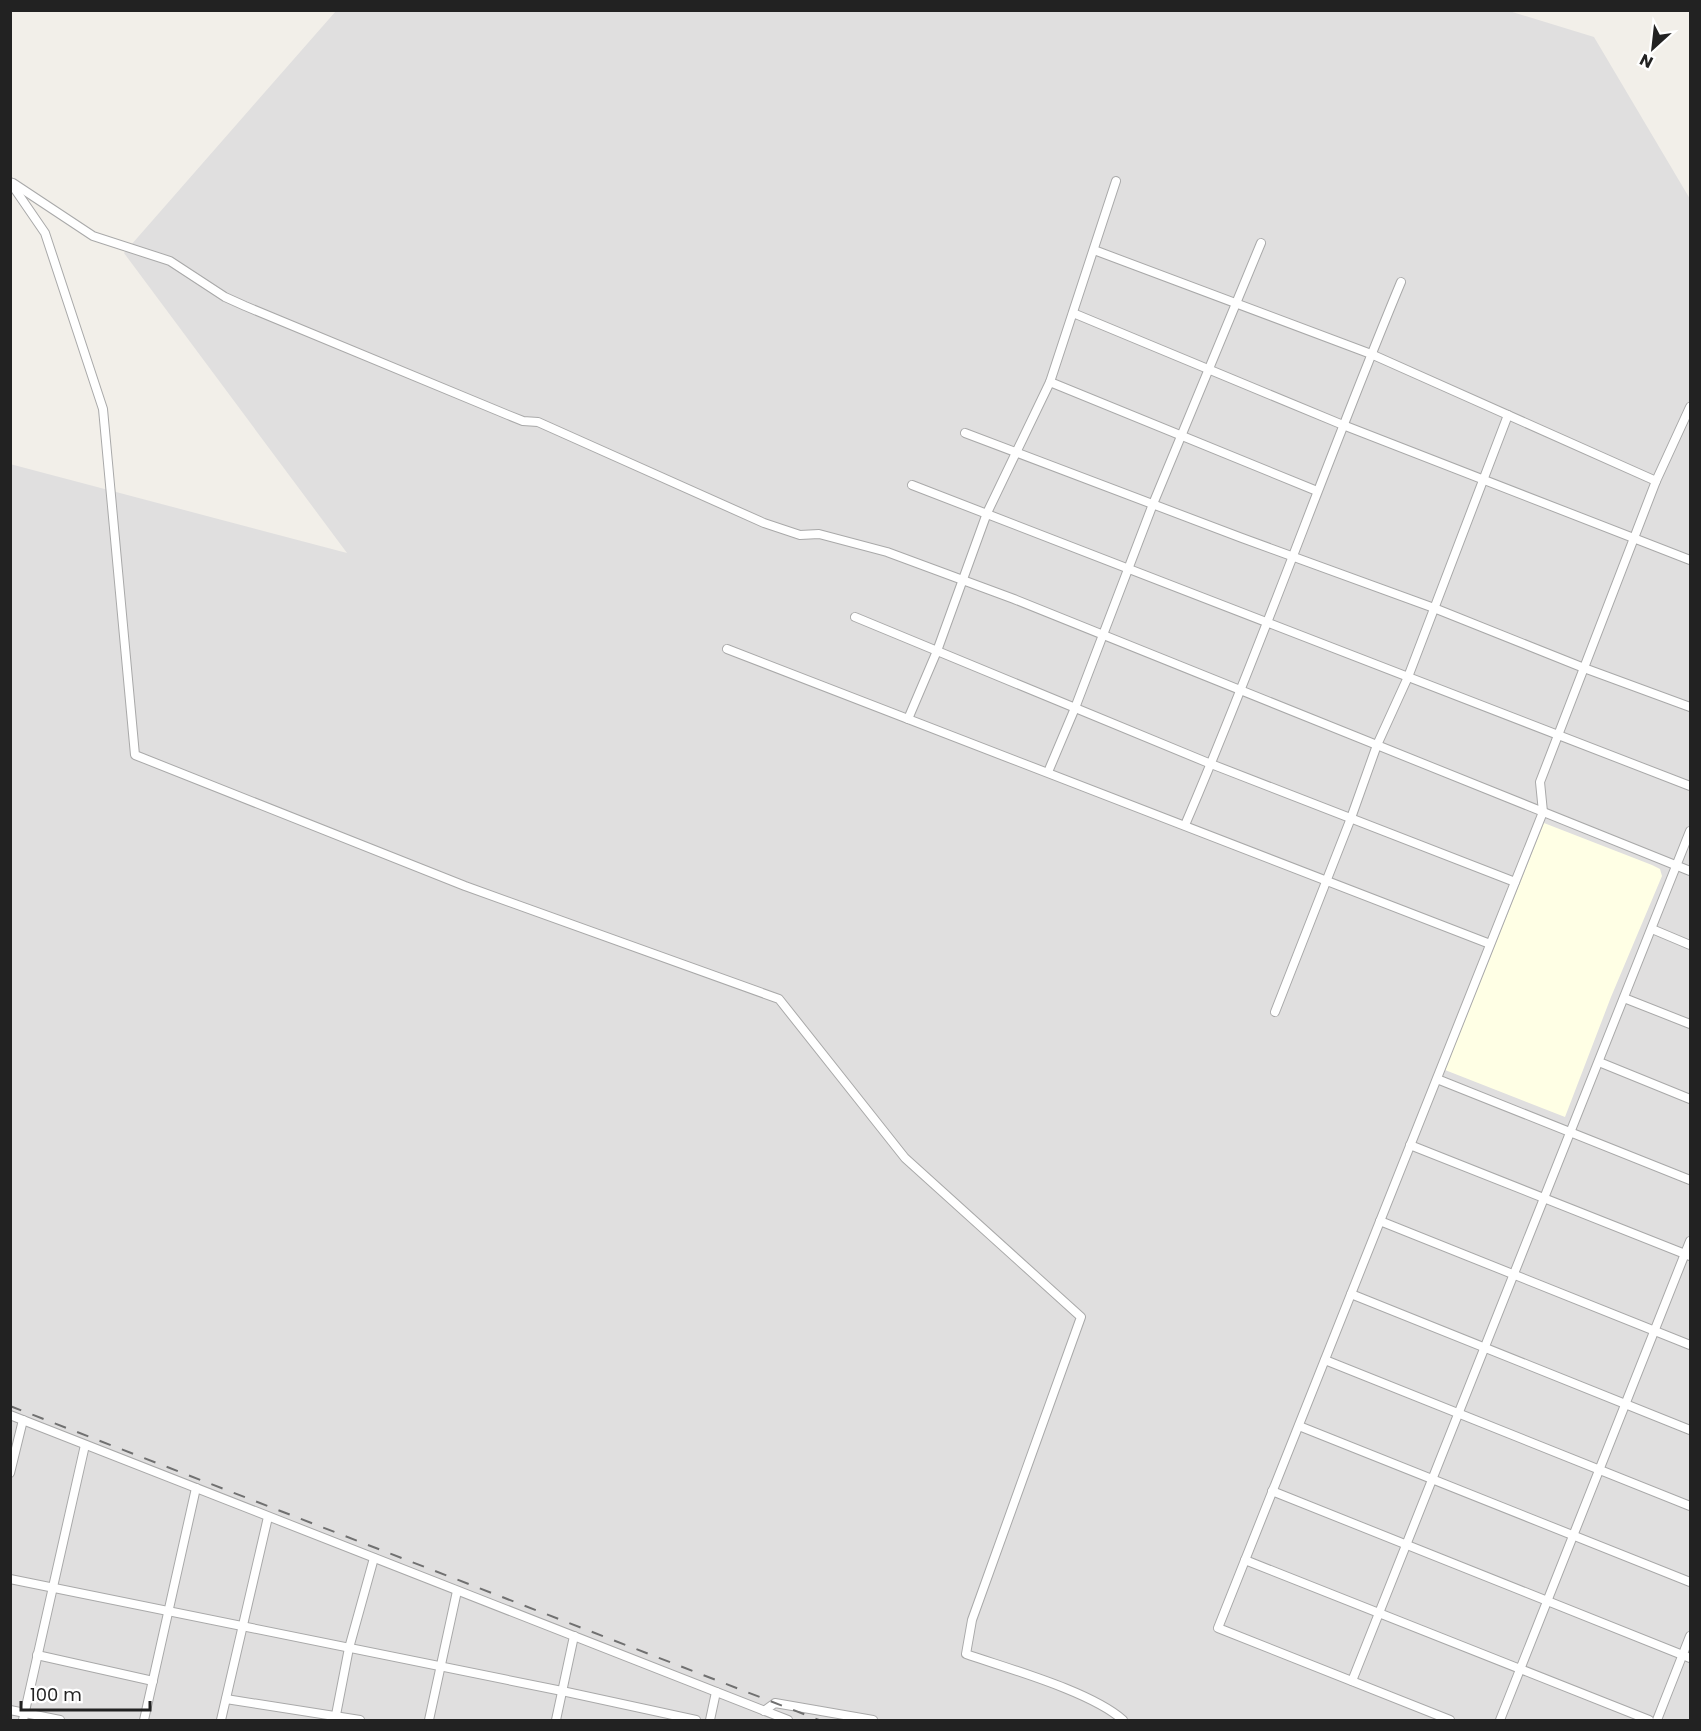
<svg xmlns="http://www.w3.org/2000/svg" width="1701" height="1731" font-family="Poppins,sans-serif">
<rect width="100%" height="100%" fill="#f2efe9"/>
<!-- residential -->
<path fill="#e0dfdf" d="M1506 10 1594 37 1690 199V1720H11L10 464 347 553 124 253 336 11Z"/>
<!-- education -->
<path fill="#ffffe5" d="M1544 823 1652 865 1660 869 1662 876 1611 997 1565 1117 1445 1070Z"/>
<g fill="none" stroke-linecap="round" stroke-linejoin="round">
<defs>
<g id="street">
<path d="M10 182 45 233 103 409 135 755 465 886 779 999 905 1158 1081 1317 972 1620 966 1654C1009 1669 1090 1691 1123 1720"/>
<path d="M13 183 93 236 170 261 225 297 245 306 508 415 523 421 538 422 764 523 800 535 819 534 887 552 1014 599 1690 871"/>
<path d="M1094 250 1371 354 1656 481"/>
<path d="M1073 313 1343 425 1690 560"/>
<path d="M1050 382 1317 491"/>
<path d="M965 433 1242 538 1434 608 1584 668 1690 707"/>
<path d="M912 485 1690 786"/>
<path d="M855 617 1211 764 1515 882"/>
<path d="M727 649 1490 944"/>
<path d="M908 719 937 651 987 513 1050 382 1116 181"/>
<path d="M1048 772 1075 708 1153 504 1261 243"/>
<path d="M1185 825C1262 646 1326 462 1401 282"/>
<path d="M1652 929 1690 945"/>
<path d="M1624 998 1690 1024"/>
<path d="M1275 1012 1351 818 1377 745 1408 677 1508 415"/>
<path d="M1599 1062 1690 1099"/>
<path d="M1437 1079 1690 1180"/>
<path d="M1410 1145 1690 1256"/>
<path d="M1380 1221 1690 1345"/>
<path d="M1351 1294 1690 1430"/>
<path d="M1325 1360 1690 1506"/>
<path d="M10 1415 788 1720"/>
<path d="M1299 1426 1690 1582"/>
<path d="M10 1473 23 1420"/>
<path d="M1272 1491 1690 1658"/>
<path d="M1245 1560 1649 1720"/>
<path d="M10 1579 562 1691 696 1720"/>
<path d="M37 1655 153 1681"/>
<path d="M1352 1681 1690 831"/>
<path d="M226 1699 360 1720"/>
<path d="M10 1710 60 1720"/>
<path d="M764 1711 775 1703 873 1720"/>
<path d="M23 1720 85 1445"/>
<path d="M144 1720 196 1488"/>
<path d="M221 1720 268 1517"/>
<path d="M335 1720 349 1648 374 1558"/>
<path d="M429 1720 457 1591"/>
<path d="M556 1720 574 1636"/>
<path d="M710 1720 716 1692"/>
<path d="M1450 1720 1218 1628 1543 812 1540 782 1656 481 1690 407"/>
<path d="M1500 1720 1690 1241"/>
<path d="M1657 1720 1690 1636"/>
</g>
</defs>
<!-- street casing -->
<use href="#street" stroke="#a9a9a9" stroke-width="10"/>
<!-- street -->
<use href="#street" stroke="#fff" stroke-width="8"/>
<!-- rail -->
<path stroke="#707070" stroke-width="2" stroke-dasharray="12 12" stroke-linecap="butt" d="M10 1406 819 1720"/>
</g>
<!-- border -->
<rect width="1701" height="1731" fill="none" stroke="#222222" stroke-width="24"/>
<!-- north arrow -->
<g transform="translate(1653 48) rotate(207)" stroke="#ffffff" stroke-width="4.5" paint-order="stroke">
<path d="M0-4.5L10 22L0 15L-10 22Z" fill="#222222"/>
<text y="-9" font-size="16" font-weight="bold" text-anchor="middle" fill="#222222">N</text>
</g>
<!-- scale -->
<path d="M21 1701v9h129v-9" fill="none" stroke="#222222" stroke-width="3"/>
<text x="30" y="1701" font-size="18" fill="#222222" stroke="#ffffff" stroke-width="4.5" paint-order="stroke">100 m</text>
</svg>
